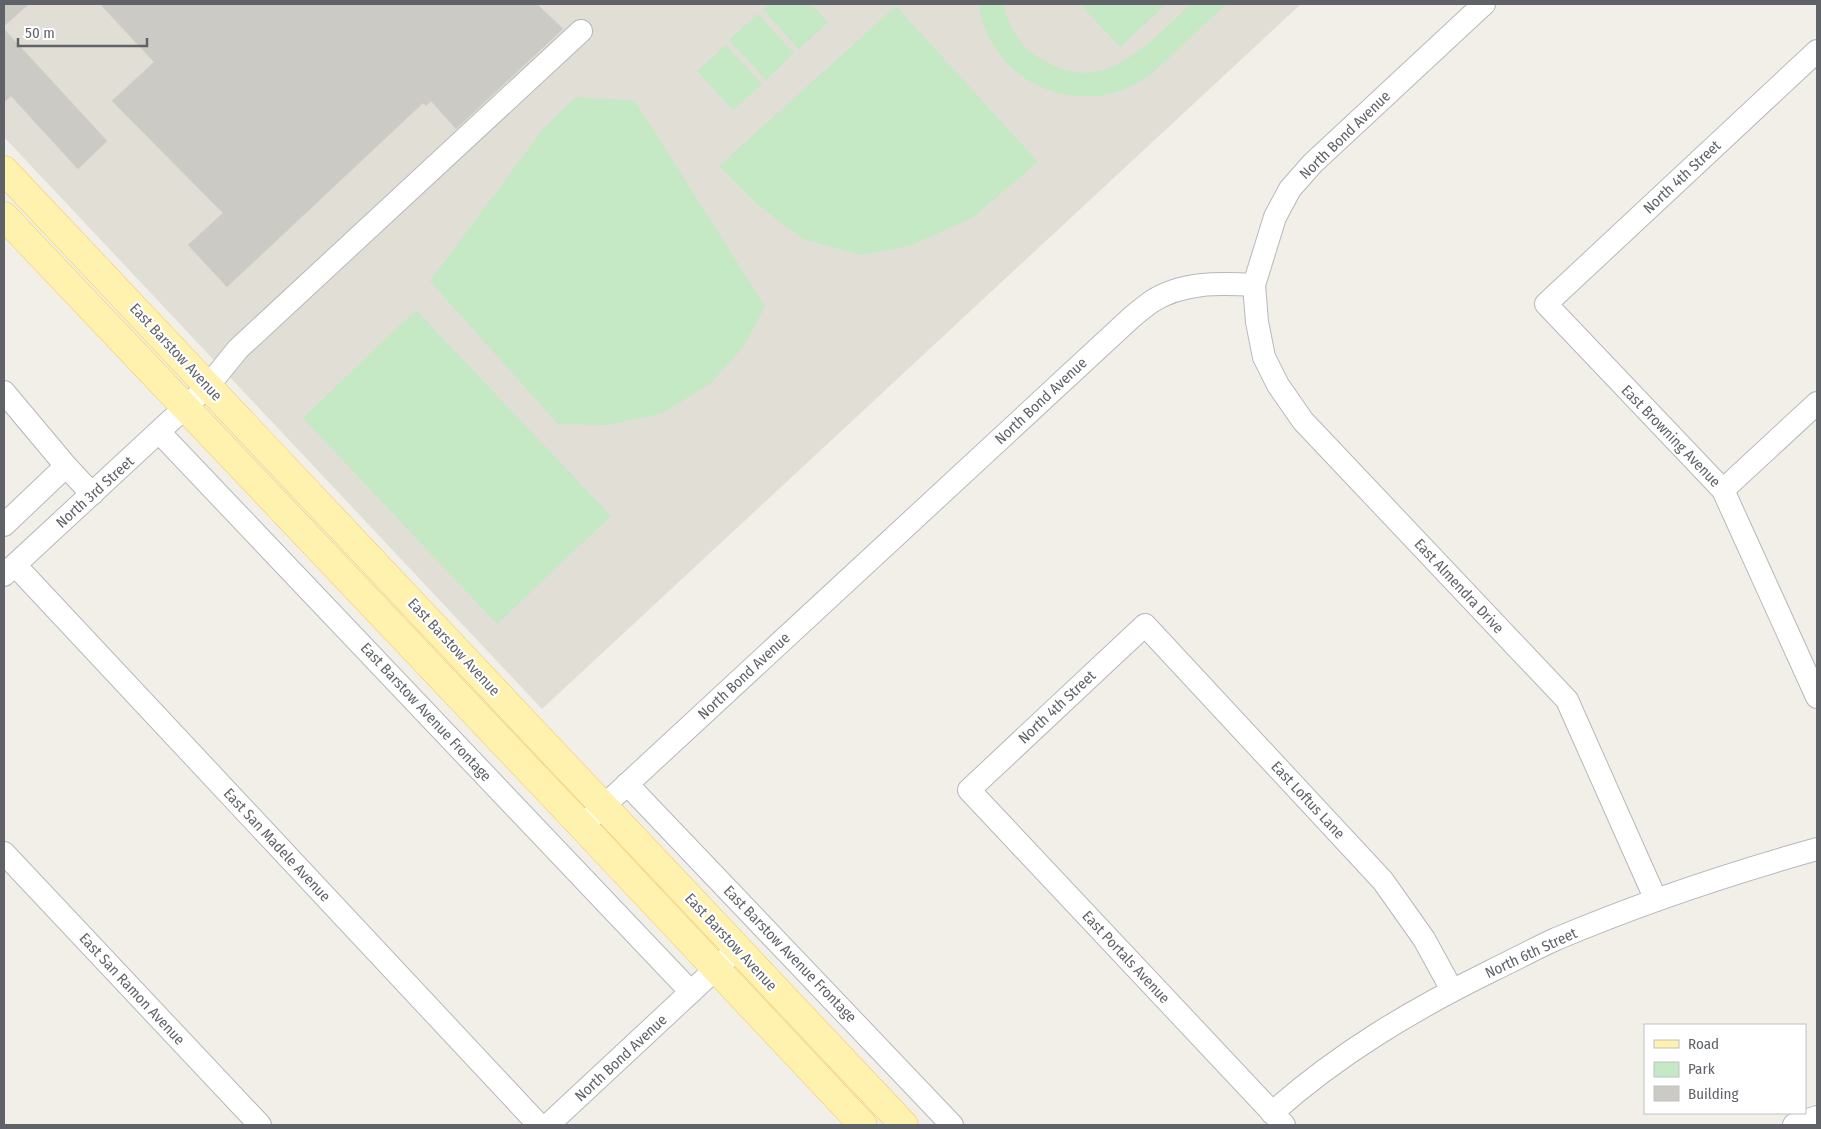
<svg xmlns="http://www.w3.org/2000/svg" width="1821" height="1129" font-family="'Fira Sans Condensed',sans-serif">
<rect width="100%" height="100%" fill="#f1efe8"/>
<!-- education -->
<path fill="#e1ded6" d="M4 4H1301L542 709 4 137Z"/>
<!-- green -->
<g fill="#c5e8c5">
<path d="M769 4H811L828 22 799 49 763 10Z"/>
<path d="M979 4H1004C1007 25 1020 46 1038 57 1103 100 1146 45 1191 4H1227C1210 19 1193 35 1176 51 1165 61 1154 72 1142 80 1106 103 1061 101 1026 79 1000 62 983 34 979 4Z"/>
<path d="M1080 4H1166L1120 47Z"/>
<path d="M896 6 1038 162 972 218 909 246 861 255 803 239 759 206 719 166Z"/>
<path d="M758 14 794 53 766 80 729 40Z"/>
<path d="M726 45 762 84 733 110 697 71Z"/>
<path d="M576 97 635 101 765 306 744 346 712 382 663 413 607 425 558 424 430 281 543 129Z"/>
<path d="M416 310 611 516 497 624 303 418Z"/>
</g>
<!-- building -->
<g fill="#cccac5" stroke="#d6d1c6">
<path d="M4 4H29L4 26Z"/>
<path d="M100 4H537L563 29 456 129 431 101 426 106 423 103 227 287 188 245 223 213 112 101 154 62Z"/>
<path d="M4 29 107 141 78 169 11 96 4 102Z"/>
</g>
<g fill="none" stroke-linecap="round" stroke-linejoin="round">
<defs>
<g id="minor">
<path d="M1484 4 1313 163 1290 189 1275 217 1254 285 1257 322 1264 357 1278 385 1303 421 1567 700 1656 900"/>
<path d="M1817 51 1546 304 1723 490 1817 697"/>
<path d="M4 392 66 466"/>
<path d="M160 433 691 992"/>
<path d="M1723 490 1817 403"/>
<path d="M4 525 66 466 92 494"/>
<path d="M15 565 539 1125"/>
<path d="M4 575 208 386 238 349 581 31"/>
<path d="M627 784 952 1125"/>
<path d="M582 826 1132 317C1138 312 1144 307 1151 302 1181 282 1219 283 1254 285"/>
<path d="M4 853 260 1125"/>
<path d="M1272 1113C1338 1054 1412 1010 1491 971 1512 961 1534 949 1556 939 1641 903 1728 874 1817 849"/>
<path d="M548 1125 737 949"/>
<path d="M1284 1125 969 790 1145 625 1383 881 1424 939 1452 990"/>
<path d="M1794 1125 1817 1117"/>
</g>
<g id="major">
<path d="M4 170 904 1125"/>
<path d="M4 216 582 826 863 1125"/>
</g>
</defs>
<!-- minor casing -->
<use href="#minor" stroke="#b5b8bc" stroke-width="24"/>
<!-- major casing -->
<use href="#major" stroke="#f2c960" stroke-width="29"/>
<!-- minor -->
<use href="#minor" stroke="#fff" stroke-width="22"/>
<!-- major -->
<use href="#major" stroke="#fff2af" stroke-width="28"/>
</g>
<g text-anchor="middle" stroke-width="4.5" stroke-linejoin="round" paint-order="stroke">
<!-- street labels -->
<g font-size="15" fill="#5f6368" stroke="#fff">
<text transform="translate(1345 135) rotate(-44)" y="5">North Bond Avenue</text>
<text transform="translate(1682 177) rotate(-43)" y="5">North 4th Street</text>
<text transform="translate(176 352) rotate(47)" y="5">East Barstow Avenue</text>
<text transform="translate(1041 401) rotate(-43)" y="5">North Bond Avenue</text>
<text transform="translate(1671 436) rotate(46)" y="5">East Browning Avenue</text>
<text transform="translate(95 492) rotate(-42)" y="5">North 3rd Street</text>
<text transform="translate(1459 586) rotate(47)" y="5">East Almendra Drive</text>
<text transform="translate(454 647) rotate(47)" y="5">East Barstow Avenue</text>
<text transform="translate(744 676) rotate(-43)" y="5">North Bond Avenue</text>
<text transform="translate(1057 707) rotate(-43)" y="5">North 4th Street</text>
<text transform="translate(426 712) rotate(47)" y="5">East Barstow Avenue Frontage</text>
<text transform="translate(1308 800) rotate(47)" y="5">East Loftus Lane</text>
<text transform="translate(277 845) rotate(47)" y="5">East San Madele Avenue</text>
<text transform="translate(731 942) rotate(47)" y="5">East Barstow Avenue</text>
<text transform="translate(1531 953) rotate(-25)" y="5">North 6th Street</text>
<text transform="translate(790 954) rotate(46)" y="5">East Barstow Avenue Frontage</text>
<text transform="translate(1126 957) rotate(47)" y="5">East Portals Avenue</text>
<text transform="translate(132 989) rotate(47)" y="5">East San Ramon Avenue</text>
<text transform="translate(621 1058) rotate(-43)" y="5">North Bond Avenue</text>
</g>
</g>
<!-- border -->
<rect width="1821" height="1129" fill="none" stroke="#5f6368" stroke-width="10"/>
<!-- legend -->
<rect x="1644" y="1024" width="162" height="90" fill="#ffffff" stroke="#bfc1c3"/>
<rect x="1654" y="1040" width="25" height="8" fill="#fff2af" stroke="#bfc1c3"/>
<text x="1688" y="1049" font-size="15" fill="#5f6368">Road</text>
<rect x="1654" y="1062" width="25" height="15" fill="#c5e8c5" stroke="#bfc1c3"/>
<text x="1688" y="1074" font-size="15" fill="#5f6368">Park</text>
<rect x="1654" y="1086" width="25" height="15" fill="#cccac5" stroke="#bfc1c3"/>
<text x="1688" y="1099" font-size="15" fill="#5f6368">Building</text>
<!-- scale -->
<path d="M18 38v8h129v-8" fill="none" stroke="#5f6368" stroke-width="2.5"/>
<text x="25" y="38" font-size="15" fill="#5f6368" stroke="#ffffff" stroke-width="4" paint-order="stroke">50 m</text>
</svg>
